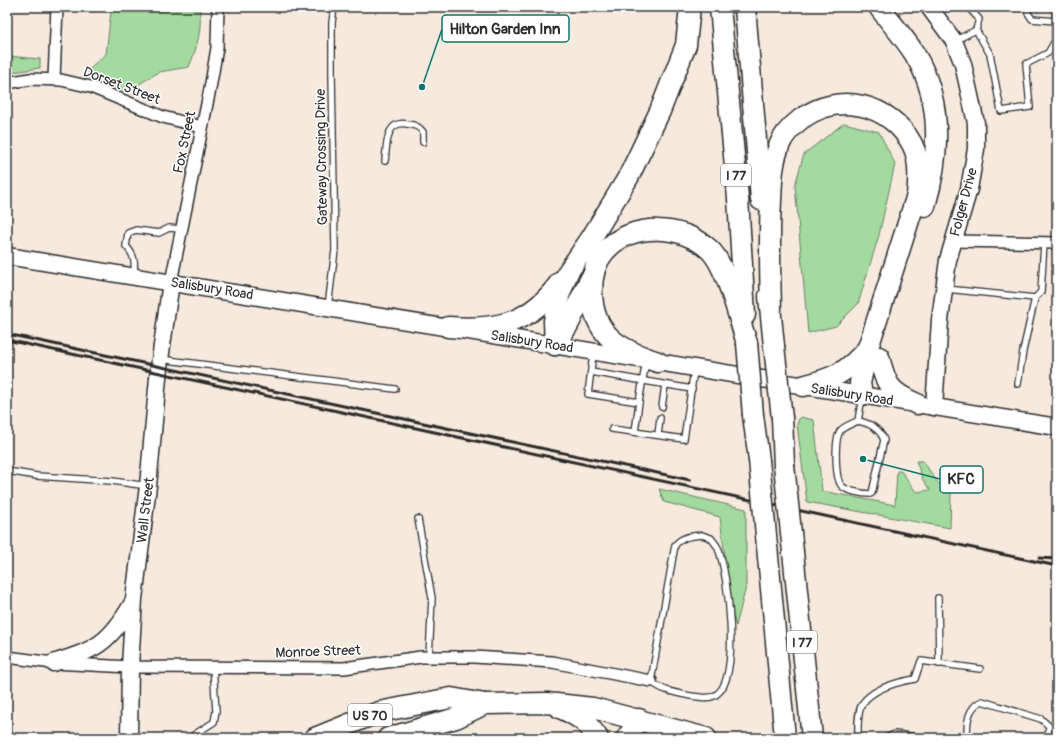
<svg xmlns="http://www.w3.org/2000/svg" width="1064" height="745" font-family="Pangolin,sans-serif">
<rect width="100%" height="100%" fill="#f6e9de"/>
<filter id="ink" filterUnits="userSpaceOnUse"><feTurbulence type="fractalNoise" baseFrequency=".025" numOctaves="2"/><feDisplacementMap in="SourceGraphic" scale="8" xChannelSelector="R" yChannelSelector="G"/><feConvolveMatrix kernelMatrix="1 2 1 2 8 2 1 2 1" color-interpolation-filters="sRGB"/></filter>
<g filter="url(#ink)">
<!-- green -->
<g fill="#a3da9f" stroke="#678265">
<path d="M107 7H199C203 27 197 48 189 67L159 72 126 92 88 74 92 66 106 54 111 11Z"/>
<path d="M7 56 40 59V68L7 73Z"/>
<path d="M844 123 879 132 895 164 879 235 858 304 836 326 808 333 795 185 804 154Z"/>
<path d="M800 417 814 420 822 491 895 505 897 471H901L916 492 930 490 923 480 916 461H923L938 483 951 492 950 528 807 502 797 424Z"/>
<path d="M659 489 746 509V587L736 626 731 608 720 517 664 502Z"/>
</g>
<g fill="none" stroke-linecap="round" stroke-linejoin="round">
<defs>
<g id="lane">
<path d="M1028 7V13L1032 19 1055 21"/>
<path d="M976 30 990 54 1001 111 1030 107 1026 64 1048 53 1055 41 1056 7"/>
<path d="M956 40 976 30 979 19 968 7"/>
<path d="M385 161C387 146 385 120 407 124 414 125 419 126 423 132V142"/>
<path d="M134 275C135 262 135 256 126 246L128 233 136 230 159 233 169 228 181 229"/>
<path d="M946 289 1035 298 1041 292 1044 243"/>
<path d="M328 307 335 250 332 74V23L334 7"/>
<path d="M593 354 588 394 639 402 646 361"/>
<path d="M160 359 395 389"/>
<path d="M591 372 692 389"/>
<path d="M1018 384 1023 351 1035 298"/>
<path d="M662 407 665 385"/>
<path d="M858 421C869 423 880 429 884 440L872 493 870 494C863 494 845 491 841 485 835 477 834 437 841 430 845 426 853 423 858 421Z"/>
<path d="M858 421 862 397"/>
<path d="M612 429 684 439 694 370"/>
<path d="M635 432 639 402"/>
<path d="M658 435 660 418"/>
<path d="M7 471 37 476 112 481 148 486"/>
<path d="M418 519 432 598 429 657"/>
<path d="M702 535 711 538C713 541 716 544 718 548 728 573 741 677 717 694 710 700 699 697 691 696 677 693 661 691 651 681L675 545C683 536 691 536 702 535Z"/>
<path d="M938 598 939 664"/>
<path d="M189 738 214 722 216 711 213 667"/>
<path d="M858 738C858 728 857 713 862 704 873 688 897 682 915 679L921 661 980 669"/>
<path d="M886 738 895 734 924 738"/>
<path d="M967 738C967 723 967 708 982 701L1041 719 1049 726 1048 738"/>
</g>
<g id="street">
<path d="M54 79 57 7"/>
<path d="M7 83 30 79 61 80 91 87 163 117 202 127"/>
<path d="M953 241 1057 243"/>
<path d="M171 282 210 89 217 48 218 7"/>
<path d="M7 657 53 663 130 667 344 668 421 657H474L552 662 651 681"/>
</g>
<g id="secondary">
<path d="M929 7 954 41 963 64 976 123V149L969 189 948 260 940 320 934 407"/>
<path d="M7 256 1057 427"/>
<path d="M53 663C95 650 109 644 132 604"/>
<path d="M129 738 130 667 134 599 148 486 159 367 171 282"/>
</g>
<g id="highway">
<path d="M720 7 738 198 745 315"/>
<path d="M745 7 761 200"/>
<path d="M879 7C890 22 904 37 914 53 943 100 940 155 925 206"/>
<path d="M769 296 774 346"/>
<path d="M771 309C770 272 769 236 771 200 772 181 772 164 779 146 783 135 792 126 801 119 839 91 890 104 912 144 920 159 919 179 917 195L868 348 860 383 862 395"/>
<path d="M448 327C498 331 531 323 561 281"/>
<path d="M555 345 554 321 559 296 568 272 592 237 629 176 660 111 686 45 690 7"/>
<path d="M555 345 568 325 591 278"/>
<path d="M879 357C886 385 889 392 917 404"/>
<path d="M658 362C620 350 592 335 592 291 592 277 595 262 605 251 631 222 683 224 710 250 727 266 739 320 747 343"/>
<path d="M803 386C834 378 847 373 868 348"/>
<path d="M753 415 759 460"/>
<path d="M782 418 784 465"/>
<path d="M767 546 785 738"/>
<path d="M793 552 812 738"/>
<path d="M560 708C577 715 588 723 598 738"/>
<path d="M315 738 379 712 451 698 485 704 547 703 593 708 706 738"/>
<path d="M388 738 456 718 485 704"/>
<path d="M627 738 639 719"/>
</g>
</defs>
<!-- lane casing -->
<use href="#lane" stroke="#2b2b2b" stroke-width="8"/>
<!-- street casing -->
<use href="#street" stroke="#2b2b2b" stroke-width="14"/>
<!-- secondary casing -->
<use href="#secondary" stroke="#2b2b2b" stroke-width="19"/>
<!-- highway casing -->
<use href="#highway" stroke="#2b2b2b" stroke-width="23"/>
<!-- lane -->
<use href="#lane" stroke="#fff" stroke-width="5.5"/>
<!-- street -->
<use href="#street" stroke="#fff" stroke-width="11"/>
<!-- secondary -->
<use href="#secondary" stroke="#fff" stroke-width="16"/>
<!-- highway -->
<use href="#highway" stroke="#fff" stroke-width="20"/>
<!-- rail -->
<g stroke="#2b2b2b" stroke-width="3">
<path d="M7 334 690 480"/>
<path d="M7 340 1057 566"/>
<path d="M1039 558 1057 559"/>
</g>
<defs>
<g id="highway-bridge">
<path d="M747 343 753 415"/>
<path d="M774 346 782 418"/>
<path d="M759 460 767 546"/>
<path d="M784 465 793 552"/>
</g>
</defs>
<!-- highway-bridge casing -->
<use href="#highway-bridge" stroke="#2b2b2b" stroke-width="23" stroke-linecap="butt"/>
<!-- highway-bridge -->
<use href="#highway-bridge" stroke="#fff" stroke-width="20"/>
</g>
</g>
<g text-anchor="middle" stroke-width="3" stroke-linejoin="round" paint-order="stroke">
<!-- shield labels -->
<g fill="#fff" stroke="#6b6b6b" stroke-width="1">
<rect x="721" y="164" width="30" height="22" rx="3"/>
<rect x="787" y="631" width="30" height="22" rx="3"/>
<rect x="348" y="704" width="44" height="22" rx="3"/>
</g>
<g font-size="13" font-weight="bold" fill="#2b2b2b">
<text x="736" y="180">I 77</text>
<text x="802" y="647">I 77</text>
<text x="370" y="720">US 70</text>
</g>
<!-- street labels -->
<g font-size="14" fill="#2b2b2b" stroke="#fff">
<text transform="translate(122 85) rotate(21)" y="5">Dorset Street</text>
<text transform="translate(184 142) rotate(-78)" y="5">Fox Street</text>
<text transform="translate(321 157) rotate(-91)" y="5">Gateway Crossing Drive</text>
<text transform="translate(963 202) rotate(-75)" y="5">Folger Drive</text>
<text transform="translate(212 288) rotate(9)" y="5">Salisbury Road</text>
<text transform="translate(532 341) rotate(9)" y="5">Salisbury Road</text>
<text transform="translate(852 394) rotate(9)" y="5">Salisbury Road</text>
<text transform="translate(145 510) rotate(-83)" y="5">Wall Street</text>
<text transform="translate(318 651) rotate(-2)" y="5">Monroe Street</text>
</g>
</g>
<!-- callouts -->
<path fill="none" stroke="#0f766e" stroke-width="1.5" d="M422 87L442 29M863 459L940 479"/>
<g fill="#0f766e" stroke="#fff" stroke-width="1.5">
<circle cx="422" cy="87" r="4"/>
<circle cx="863" cy="459" r="4"/>
</g>
<g fill="#fff" stroke="#0f766e" stroke-width="1.5">
<rect x="442" y="15" width="127" height="27" rx="4"/>
<rect x="940" y="466" width="43" height="27" rx="4"/>
</g>
<g font-size="15" text-anchor="middle" font-weight="bold" fill="#2b2b2b">
<text x="505" y="34">Hilton Garden Inn</text>
<text x="961" y="484">KFC</text>
</g>
<!-- margin -->
<rect width="1064" height="745" fill="none" stroke="#fff" stroke-width="24"/>
<rect x="12" y="12" width="1040" height="721" fill="none" stroke="#2b2b2b" stroke-width="1.5" filter="url(#ink)"/>
</svg>
